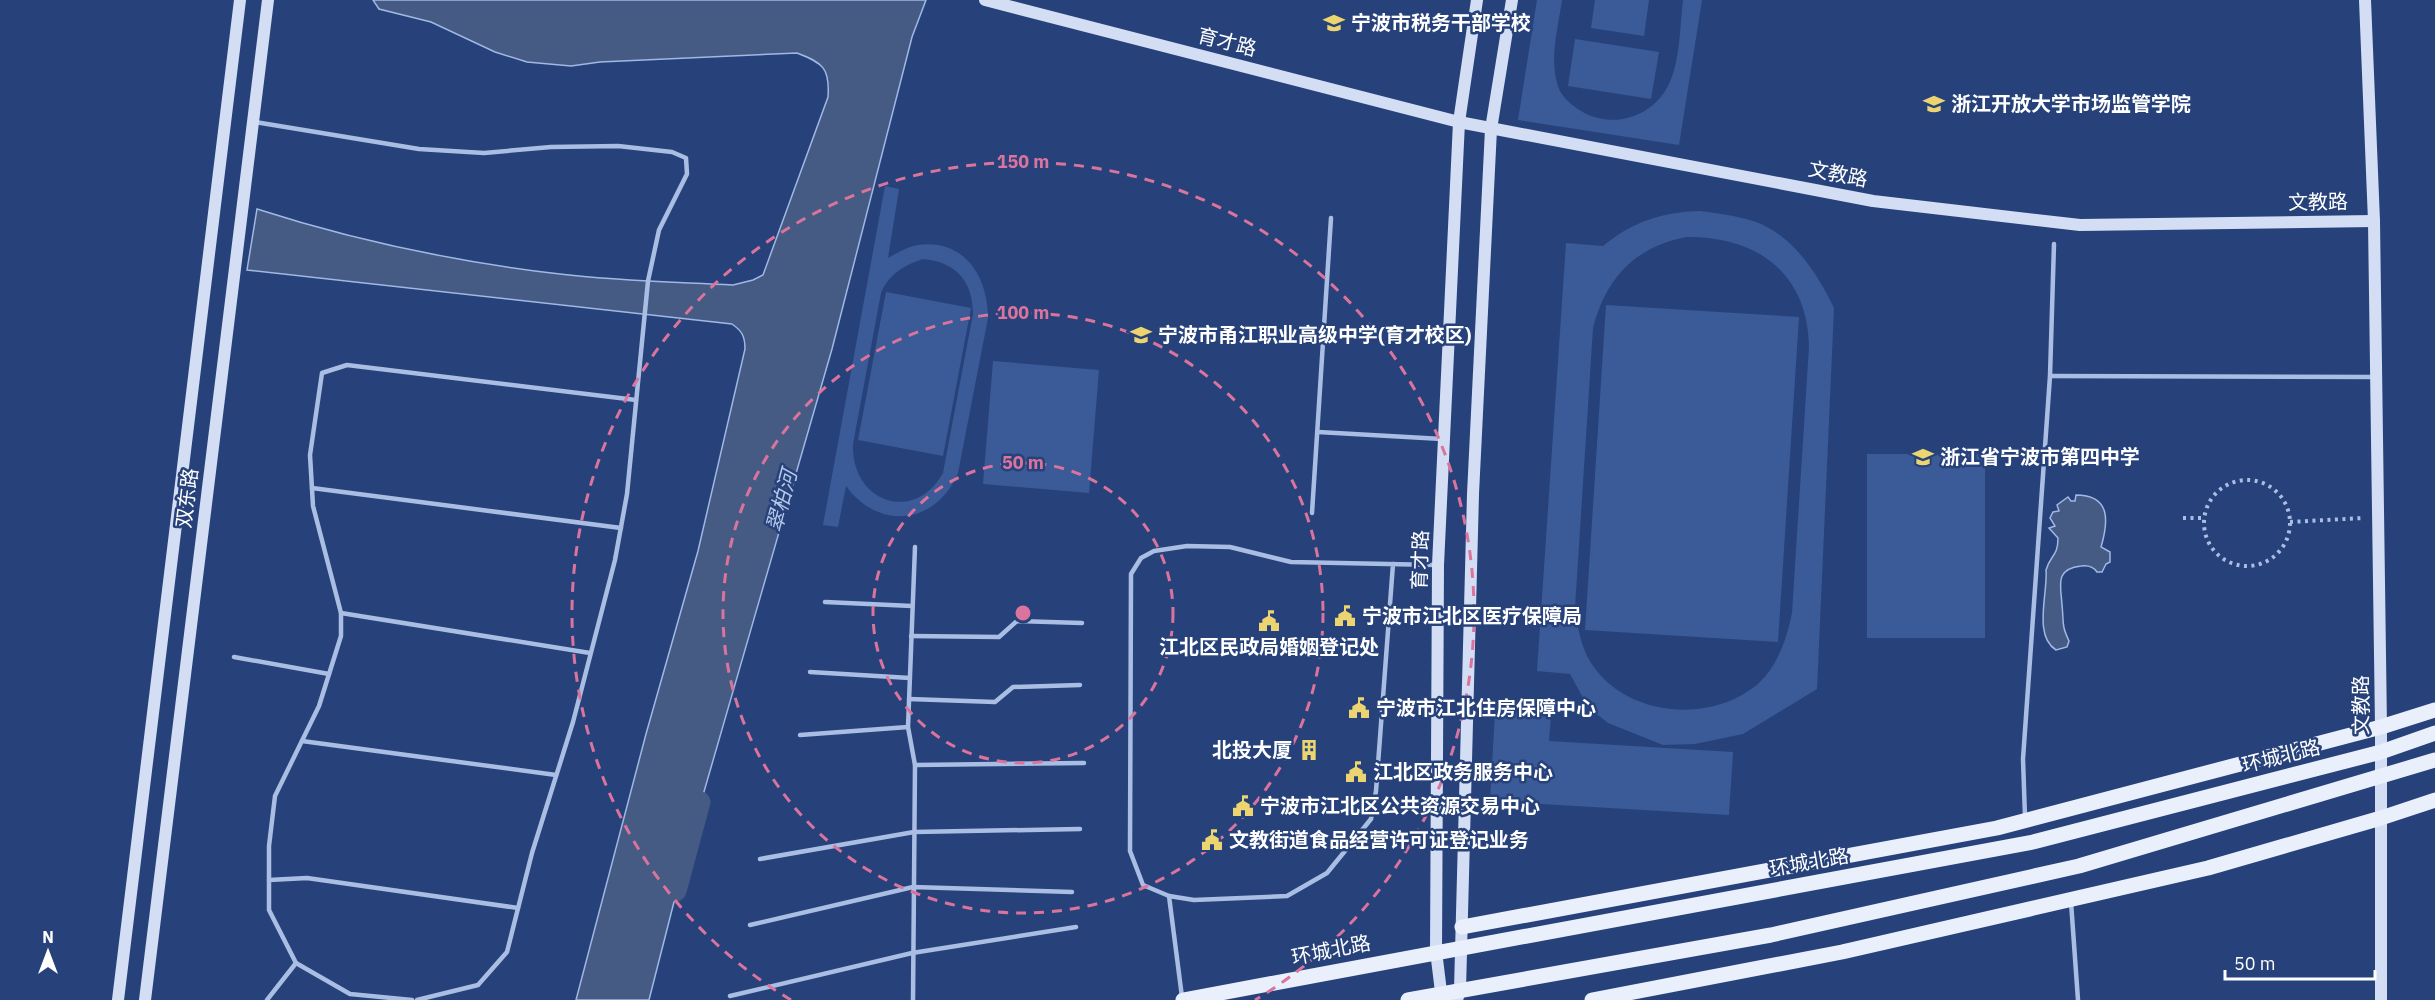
<svg xmlns="http://www.w3.org/2000/svg" width="2435" height="1000" font-family="'IBM Plex Sans','Noto Sans SC',sans-serif">
<rect width="100%" height="100%" fill="#27427a"/>
<!-- green -->
<g fill="#3a5b98" fill-rule="evenodd">
<path d="M1537 0H1562C1558 28 1549 59 1558 86 1560 94 1568 102 1575 107 1607 131 1650 120 1668 86 1680 64 1680 25 1683 0H1702L1679 145 1518 120Z"/>
<path d="M1595 0H1649L1644 36 1591 28Z"/>
<path d="M1575 39 1659 52 1651 99 1568 86Z"/>
<path d="M885 186 899 189 888 258C897 253 907 247 918 245 965 239 988 277 988 318L958 473C936 525 879 531 846 486L838 527 823 525ZM923 259C956 262 973 281 973 314L943 473C915 524 851 503 853 444L881 293C889 274 904 265 923 259Z"/>
<path d="M1700 211C1715 213 1731 215 1746 219 1790 230 1816 271 1834 308L1817 689 1743 734 1695 744 1663 745 1608 723 1588 707 1570 674 1537 671 1566 243 1603 246C1632 222 1662 212 1700 211ZM1686 237C1757 236 1808 273 1809 347L1792 613C1787 638 1778 665 1759 683 1710 726 1619 717 1587 656 1580 641 1577 624 1575 607L1593 328C1606 278 1635 247 1686 237Z"/>
<path d="M886 292 971 308 943 456 858 440Z"/>
<path d="M1606 305 1799 317 1778 642 1585 630Z"/>
<path d="M993 361 1099 370 1089 493 983 484Z"/>
<rect x="1867" y="454" width="118" height="184"/>
<path d="M1495 712 1551 715 1549 741 1733 752 1729 815 1490 801Z"/>
</g>
<!-- water -->
<g fill="#465b84" stroke="#9fb8e4" stroke-width="1.5">
<path d="M373 0H926L912 37 832 349 688 847 649 1000H576L646 734 698 551 745 349C745 336 742 331 732 324L247 270 257 209C356 241 457 262 560 274 617 281 676 282 733 285L753 280 763 275 828 97C830 68 823 63 797 53L600 62 571 66 527 62 495 52 431 22 379 9Z"/>
<path d="M2076 495C2112 495 2108 523 2101 547L2110 552V562L2106 564 2102 572H2097C2093 566 2088 565 2081 566 2054 569 2061 586 2062 605 2064 623 2061 624 2069 641L2067 647 2056 650C2033 636 2048 593 2046 570 2050 555 2058 557 2058 538L2049 528 2055 526 2050 518 2053 512 2059 511 2057 505 2068 497 2071 501H2075Z"/>
</g>
<g fill="none" stroke-linecap="round" stroke-linejoin="round">
<!-- canal -->
<path stroke="#465b84" stroke-width="21" d="M676 891 700 802"/>
<!-- path -->
<g stroke="#aabee4" stroke-width="4" stroke-dasharray="3 4.5" stroke-linecap="butt">
<circle cx="2247" cy="523" r="43"/>
<path d="M2183 518H2204"/>
<path d="M2290 522 2363 518"/>
</g>
<!-- lane -->
<g stroke="#aabee4" stroke-width="4.5">
<path d="M255 122 419 149 484 153 551 147 618 146 672 152 686 158 687 174 659 230 648 281 627 494 615 560 573 722 532 853 507 952 478 985 417 1000"/>
<path d="M2050 376 2374 377"/>
<path d="M1318 432 1442 439"/>
<path d="M312 488 621 528"/>
<path d="M1312 513 1331 218"/>
<path d="M1393 564 1376 791 1371 819 1327 873 1287 896 1194 900 1169 896 1143 885 1130 851 1131 574 1141 558 1154 551 1187 546 1230 547 1291 562 1436 565"/>
<path d="M825 602 912 606"/>
<path d="M341 613 590 653"/>
<path d="M911 636 999 637 1017 621 1082 623"/>
<path d="M234 657 329 674"/>
<path d="M810 672 910 678"/>
<path d="M909 699 995 702 1013 687 1080 685"/>
<path d="M800 735 908 727"/>
<path d="M302 741 556 775"/>
<path d="M915 765 1084 763"/>
<path d="M2025 817 2023 759 2050 376 2054 244"/>
<path d="M760 859 914 832 1080 829"/>
<path d="M269 880 307 878 518 908"/>
<path d="M1169 896 1182 997"/>
<path d="M2071 902 2078 1000"/>
<path d="M750 925 913 887 1072 892"/>
<path d="M730 996 912 953 1076 927"/>
<path d="M267 1000 296 963"/>
<path d="M412 1000 350 994 296 963 269 910V846L275 796 319 706 341 636V613L313 506 310 455 322 373 347 365 636 400"/>
<path d="M913 1000 915 765 908 727 915 547"/>
</g>
<!-- secondary -->
<g stroke="#d3def4" stroke-width="12">
<path d="M985 0 1459 122 1873 201 2080 225 2374 221"/>
<path d="M2365 0 2374 221 2381 727V1000"/>
<path d="M118 1000 240 0"/>
<path d="M145 1000 268 0"/>
<path d="M1442 1000 1436 951 1438 565 1459 122 1477 0"/>
<path d="M1457 1000 1460 990 1473 494 1491 129 1512 0"/>
</g>
<!-- primary -->
<g stroke="#eaeffc" stroke-width="15">
<path d="M1462 927 1997 828 2381 727 2435 710"/>
<path d="M1183 1000 2033 842 2381 752 2435 733"/>
<path d="M1408 1000 1771 935 2079 866 2435 760"/>
<path d="M1592 1000 1842 952 2208 868 2381 818 2435 800"/>
</g>
</g>
<!-- distance rings -->
<g fill="none" stroke="#da749d" stroke-width="3" stroke-dasharray="10 8">
<circle cx="1023" cy="613" r="150"/>
<circle cx="1023" cy="613" r="300"/>
<path d="M791 1000A451 451 0 1 1 1255 1000"/>
</g>
<!-- icons -->
<defs>
<symbol id="school-bare" viewBox="-9 -9 18 18"><path d="M0-5L7-2L0 1L-7-2ZM-4 1L0 2.5L4 1V4Q0 6-4 4Z" fill="#ecd570" stroke="#27427a" stroke-width="2.5" paint-order="stroke"/></symbol>
<symbol id="civic-bare" viewBox="-9 -9 18 18"><path d="M-.6-6.5H3V-4.5H.6V-3L4-1V1h2V6H-6V1h2V-1L-.6-3ZM-1.2 2.5V6h2.4V2.5Z" fill="#ecd570" stroke="#27427a" stroke-width="2.5" paint-order="stroke"/></symbol>
<symbol id="building-bare" viewBox="-9 -9 18 18"><path d="M-4-6H4V6H1V3H-1V6H-4ZM-2.5-4.3h1.7v1.8h-1.7ZM.8-4.3h1.7v1.8H.8ZM-2.5-1h1.7V.8h-1.7ZM.8-1h1.7V.8H.8Z" fill="#ecd570" stroke="#27427a" stroke-width="2.5" paint-order="stroke"/></symbol>
</defs>
<g fill-rule="evenodd">
<use href="#school-bare" x="1319" y="8" width="30" height="30"/>
<use href="#school-bare" x="1919" y="89" width="30" height="30"/>
<use href="#school-bare" x="1126" y="320" width="30" height="30"/>
<use href="#school-bare" x="1908" y="442" width="30" height="30"/>
<use href="#civic-bare" x="1330" y="601" width="30" height="30"/>
<use href="#civic-bare" x="1254" y="606" width="30" height="30"/>
<use href="#civic-bare" x="1344" y="693" width="30" height="30"/>
<use href="#building-bare" x="1294" y="735" width="30" height="30"/>
<use href="#civic-bare" x="1341" y="757" width="30" height="30"/>
<use href="#civic-bare" x="1228" y="791" width="30" height="30"/>
<use href="#civic-bare" x="1197" y="825" width="30" height="30"/>
</g>
<g text-anchor="middle" stroke-width="5" stroke-linejoin="round" paint-order="stroke">
<!-- poi labels -->
<g font-size="20" font-weight="bold" fill="#fff" stroke="#27427a" text-anchor="start">
<text x="1351" y="30">宁波市税务干部学校</text>
<text x="1951" y="111">浙江开放大学市场监管学院</text>
<text x="1158" y="342">宁波市甬江职业高级中学(育才校区)</text>
<text x="1940" y="464">浙江省宁波市第四中学</text>
<text x="1362" y="623">宁波市江北区医疗保障局</text>
<text x="1269" y="654" text-anchor="middle">江北区民政局婚姻登记处</text>
<text x="1376" y="715">宁波市江北住房保障中心</text>
<text x="1292" y="757" text-anchor="end">北投大厦</text>
<text x="1373" y="779">江北区政务服务中心</text>
<text x="1260" y="813">宁波市江北区公共资源交易中心</text>
<text x="1229" y="847">文教街道食品经营许可证登记业务</text>
</g>
<!-- street labels -->
<g font-size="20" fill="#fff" stroke="#27427a">
<text transform="translate(1227 42) rotate(14)" y="7">育才路</text>
<text transform="translate(1838 174) rotate(11)" y="7">文教路</text>
<text transform="translate(2318 202) rotate(-1)" y="7">文教路</text>
<text transform="translate(187 498) rotate(-83)" y="7">双东路</text>
<text transform="translate(1420 560) rotate(-88)" y="7">育才路</text>
<text transform="translate(2361 705) rotate(-90)" y="7">文教路</text>
<text transform="translate(2281 756) rotate(-14)" y="7">环城北路</text>
<text transform="translate(1809 862) rotate(-10)" y="7">环城北路</text>
<text transform="translate(1331 950) rotate(-11)" y="7">环城北路</text>
</g>
<!-- water labels -->
<g font-size="21" font-style="italic" fill="#b5c9ec" stroke="#27427a">
<text transform="translate(782 501) rotate(-75)" y="7">翠柏河</text>
</g>
</g>
<circle cx="1023" cy="613" r="9" fill="#da749d" stroke="#27427a" stroke-width="3"/>
<g font-size="18" text-anchor="middle" font-weight="bold" fill="#da749d" stroke="#27427a" stroke-width="5" stroke-linejoin="round" paint-order="stroke">
<text x="1023" y="168">150 m</text>
<text x="1023" y="319">100 m</text>
<text x="1023" y="469">50 m</text>
</g>
<!-- north arrow -->
<g transform="translate(48 952)" stroke="#27427a" stroke-width="4.5" paint-order="stroke">
<path d="M0-4.5L10 22L0 15L-10 22Z" fill="#ffffff"/>
<text y="-9" font-size="16" font-weight="bold" text-anchor="middle" fill="#ffffff">N</text>
</g>
<!-- scale -->
<path d="M2225 970v9h150v-9" fill="none" stroke="#ffffff" stroke-width="3"/>
<text x="2234" y="970" font-size="18" fill="#ffffff" stroke="#27427a" stroke-width="4.5" paint-order="stroke">50 m</text>
</svg>
